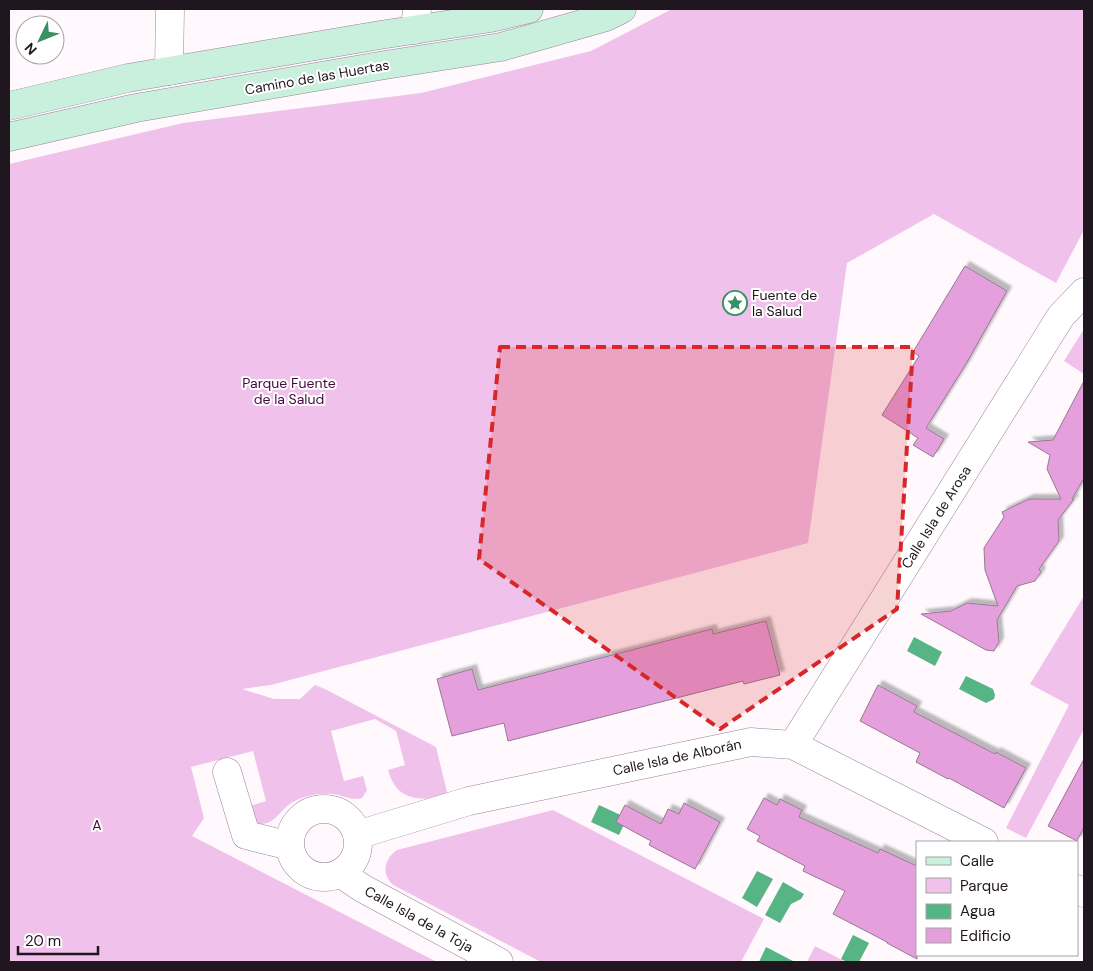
<svg xmlns="http://www.w3.org/2000/svg" width="1093" height="971" font-family="'DM Sans',sans-serif">
<defs>
<filter id="shadow"><feDropShadow dx="4.5" dy="-4.5" stdDeviation="1" flood-color="#0004"/></filter>
</defs>
<rect width="100%" height="100%" fill="#fff9fe"/>
<!-- green -->
<g fill="#f0c1ea">
<path d="M672 9H1084V230L1056 283 934 214 847 263 808 543 271 685 242 689 274 699H300L315 685 325 689 436 747 448 796C420 801 397 802 388 770L405 765 396 731 375 719 331 731 344 781 363 776 367 790 362 798C350 801 344 795 332 794 323 793 313 794 305 797 298 799 290 803 285 808 276 817 270 827 256 823L247 807 266 801 253 751 191 767 204 818 192 836 437 962H9V164L183 123 421 93 591 51Z"/>
<path d="M1084 329V374L1064 361Z"/>
<path d="M1084 596V729L1026 838 1006 828 1069 705 1030 684Z"/>
<path d="M553 810 764 919 741 962H541L393 885C381 874 384 859 397 850Z"/>
<path d="M815 946 846 962H807Z"/>
</g>
<!-- water -->
<g fill="#57b484">
<path d="M914 637 942 652 935 666 907 651Z"/>
<path d="M966 676 993 689 995 695 994 699 986 703 959 689Z"/>
<path d="M599 805 627 818 619 835 591 822Z"/>
<path d="M757 871 773 879 757 907 742 898Z"/>
<path d="M783 882 804 894 801 899 791 904 780 923 765 915Z"/>
<path d="M853 935 869 943 859 962H847L841 959Z"/>
<path d="M766 947 793 961V962H759Z"/>
</g>
<!-- building -->
<g fill="#e49fdc" stroke="#957991" filter="url(#shadow)">
<path d="M965 266 1007 291 966 364 926 428 944 439 933 457 913 445 918 438 882 415 919 356 913 352Z"/>
<path d="M1084 381V478L1072 499H1074L1058 520 1059 541 1039 569 1041 572 1035 581 1017 586 997 620 999 642 994 651 986 650 921 614 951 611 967 603 998 606 985 570 984 548 1004 517 1002 512 1029 499H1061L1047 469 1050 455 1028 442 1053 440Z"/>
<path d="M766 621 780 675 744 684 743 681 508 741 504 723 452 736 437 679 472 669 478 690 712 629 713 634Z"/>
<path d="M878 685 917 706 914 712 995 754 996 752 1026 768 1004 808 949 778 948 779 916 762 920 753 860 721Z"/>
<path d="M1084 759V827L1077 841 1048 826Z"/>
<path d="M764 798 777 805 780 799 802 810 799 817 878 853 880 849 917 866V959L887 943V942L833 914 845 891 803 871 805 866 757 841 760 836 747 829Z"/>
<path d="M684 803 720 822 695 869 649 845 651 841 616 822 625 805 661 824 668 809 679 814Z"/>
</g>
<g fill="none" stroke-linecap="round" stroke-linejoin="round">
<defs>
<g id="minor">
<path d="M415 30 417 9"/>
<path d="M169 71 170 9"/>
<path d="M793 745 1061 316 1084 292"/>
<path d="M227 772 246 835 290 846"/>
<circle cx="324" cy="843" r="34"/>
<path d="M357 835 469 801 751 742 793 745 984 842"/>
<path d="M340 873 362 888 499 962"/>
<path d="M1077 889 1084 893"/>
</g>
<g id="secondary">
<path d="M9 106 128 78 380 35 491 18 529 9"/>
<path d="M9 137 136 108 385 65 501 47 606 17 622 9"/>
</g>
</defs>
<!-- minor casing -->
<use href="#minor" stroke="#9d8199" stroke-width="29"/>
<!-- secondary casing -->
<use href="#secondary" stroke="#9d8199" stroke-width="29"/>
<!-- minor -->
<use href="#minor" stroke="#fff" stroke-width="28"/>
<!-- secondary -->
<use href="#secondary" stroke="#c8f0dd" stroke-width="28"/>
</g>
<!-- marked area -->
<path fill="#d62828" fill-opacity="0.2" stroke="#d62828" stroke-width="4" stroke-dasharray="10 6" stroke-linejoin="round" d="M500 347H913L897 609 720 729 479 559Z"/>
<!-- icons -->
<defs>
<symbol id="sight-ring" viewBox="-11 -11 22 22"><circle r="9.5" fill="#fff" stroke="#389065" stroke-width="1.5"/><path d="M0-6L1.8-2.2L6-1.7L2.9 1.2L3.7 5.4L0 3.3L-3.7 5.4L-2.9 1.2L-6-1.7L-1.8-2.2Z" fill="#389065"/></symbol>
</defs>
<g fill-rule="evenodd">
<use href="#sight-ring" x="721" y="289" width="28" height="28"/>
</g>
<g text-anchor="middle" stroke-width="4" stroke-linejoin="round" paint-order="stroke">
<!-- street labels -->
<g font-size="14" fill="#20161f" stroke="#fff">
<text transform="translate(317 77) rotate(-10)" y="5">Camino de las Huertas</text>
<text transform="translate(936 517) rotate(-58)" y="5">Calle Isla de Arosa</text>
<text transform="translate(677 757) rotate(-12)" y="5">Calle Isla de Alborán</text>
<text transform="translate(419 919) rotate(29)" y="5">Calle Isla de la Toja</text>
</g>
<!-- poi labels -->
<g font-size="14" fill="#20161f" stroke="#fff" text-anchor="start">
<text x="752" y="300">Fuente de<tspan x="752" dy="16">la Salud</tspan></text>
</g>
<!-- park labels -->
<g font-size="14" fill="#460843" stroke="#fff">
<text x="289" y="388">Parque Fuente<tspan x="289" dy="16">de la Salud</tspan></text>
<text x="97" y="830">A</text>
</g>
</g>
<!-- border -->
<rect width="1093" height="971" fill="none" stroke="#20161f" stroke-width="20"/>
<!-- legend -->
<rect x="916" y="841" width="162" height="115" fill="#ffffff" stroke="#a6a2a5"/>
<rect x="926" y="857" width="25" height="8" fill="#c8f0dd" stroke="#a6a2a5"/>
<text x="960" y="866" font-size="15" fill="#20161f">Calle</text>
<rect x="926" y="878" width="25" height="15" fill="#f0c1ea" stroke="#a6a2a5"/>
<text x="960" y="891" font-size="15" fill="#20161f">Parque</text>
<rect x="926" y="904" width="25" height="15" fill="#57b484" stroke="#a6a2a5"/>
<text x="960" y="916" font-size="15" fill="#20161f">Agua</text>
<rect x="926" y="928" width="25" height="15" fill="#e49fdc" stroke="#a6a2a5"/>
<text x="960" y="941" font-size="15" fill="#20161f">Edificio</text>
<!-- north arrow -->
<g transform="translate(40 40) rotate(227)"><circle r="24" fill="#ffffff" stroke="#a6a2a5"/>
<path d="M0-4L9 19L0 12L-9 19Z" fill="#389065"/>
<text y="-8" font-size="14" font-weight="bold" text-anchor="middle" fill="#20161f">N</text>
</g>
<!-- scale -->
<path d="M18 946v8h80v-8" fill="none" stroke="#20161f" stroke-width="2.5"/>
<text x="25" y="946" font-size="15" fill="#20161f" stroke="#ffffff" stroke-width="4" paint-order="stroke">20 m</text>
</svg>
